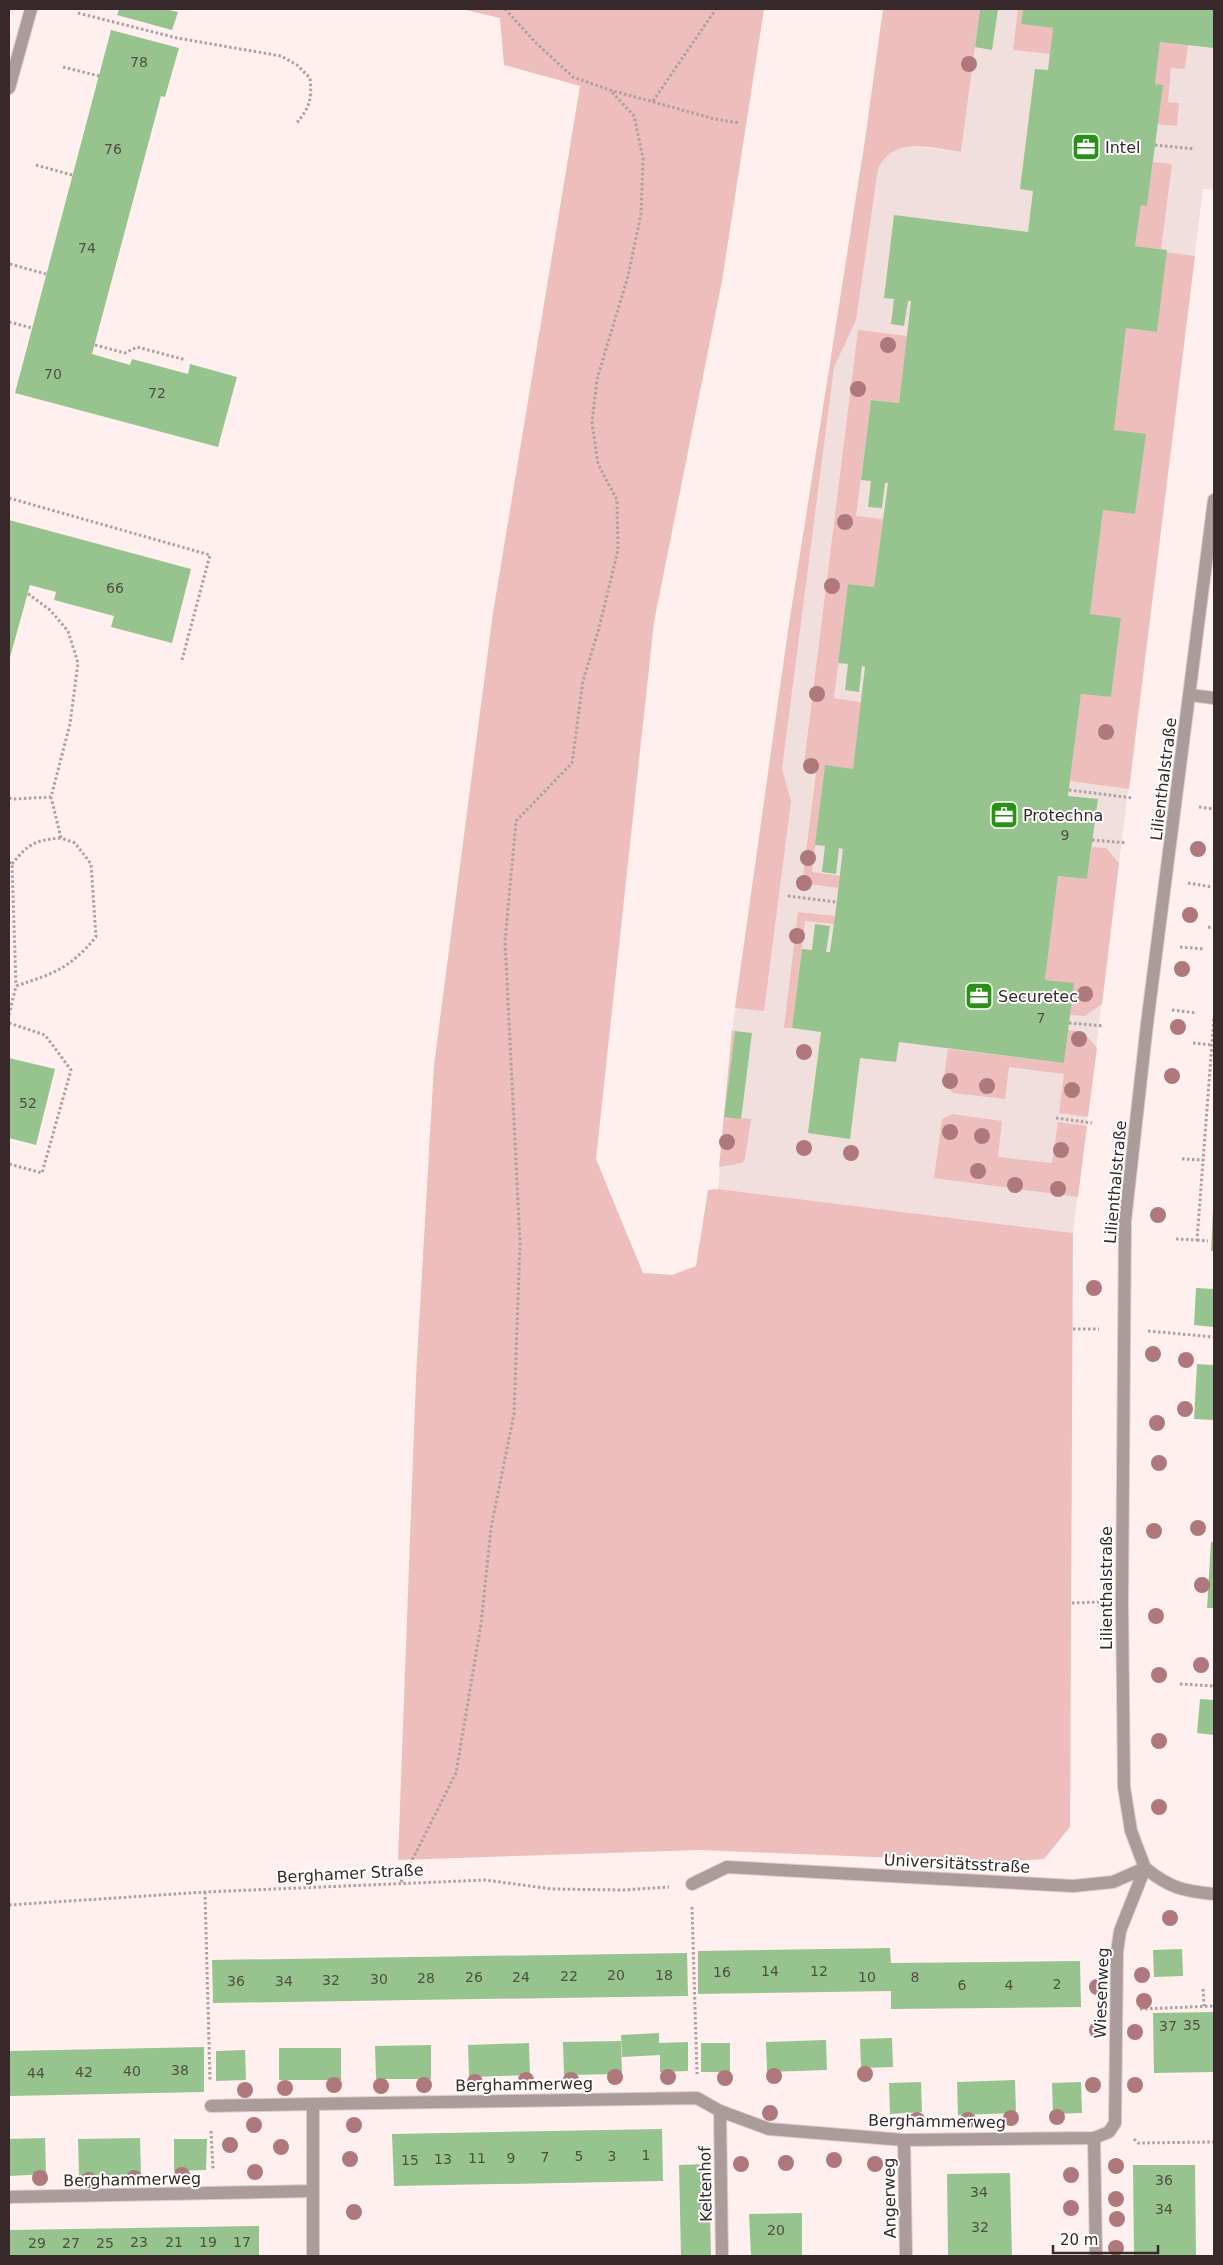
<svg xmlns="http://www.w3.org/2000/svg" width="1223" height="2265" font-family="'DejaVu Sans',sans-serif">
<rect width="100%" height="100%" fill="#fff0ef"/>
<!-- built -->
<path fill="#f1dfde" d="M980 9H1214V190L1203 189 1073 1233 718 1189 732 1030 788 631 865 140 961 152Z"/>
<!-- green -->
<g fill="#edbebc">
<path d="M462 9H764L722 281 654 622 596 1159 643 1273 672 1275 696 1266 708 1190 718 1189 1073 1233 1070 1827 1044 1859 995 1862 699 1850 398 1860 416 1377 434 1065 493 613 580 86 504 65 500 18Z"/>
<path d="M883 9H980L961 152C930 148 894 135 878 169L856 320 834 367 782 769 791 801 764 1011 735 1008 788 631 865 140Z"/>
<path d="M1018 9H1023L1021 24 1053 28 1050 54 1013 50Z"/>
<path d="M1160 42 1188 45 1185 69 1171 68 1168 102 1179 103 1177 126 1157 124 1162 85 1155 84Z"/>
<path d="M1153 162 1172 164 1161 249 1135 246 1141 205H1147Z"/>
<path d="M1166 252 1195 256 1129 789 1070 781 1081 694 1111 697 1121 618 1090 614 1103 510 1135 514 1145 435 1114 430 1126 328 1157 332Z"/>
<path d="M858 330 907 336 899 403 871 400 856 516 883 519 874 587 848 584 834 698 861 702 853 769 825 766 812 872 840 876 838 888 802 883 817 766 804 764Z"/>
<path d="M1092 847 1106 848 1119 863 1102 1004 1085 1016 1070 1015 1073 983 1045 980 1058 876 1087 879Z"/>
<path d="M798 912 835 916 834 924 805 921 792 1028H784Z"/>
<path d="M732 1030 735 1031 724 1117 751 1119 745 1159 742 1163 719 1167Z"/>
<path d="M1068 1030 1083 1032 1097 1048 1088 1117 1059 1113 1064 1074 1009 1067 1005 1099 953 1093 943 1084 948 1049 1064 1063Z"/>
<path d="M953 1114 1002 1121 998 1157 1052 1163 1058 1122 1087 1126 1078 1197 934 1178 942 1119Z"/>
</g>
<!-- building -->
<g fill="#96c38e">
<path d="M119 9H165L178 12 172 30 117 15Z"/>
<path d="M980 9H998L992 50 975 47Z"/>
<path d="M1023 9H1214V48L1160 42 1155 84 1163 85 1147 206 1141 205 1135 246 1167 250 1157 332 1126 328 1114 430 1146 434 1135 514 1103 510 1090 614 1121 618 1111 697 1081 694 1068 796 1098 799 1087 879 1058 876 1045 980 1074 983 1064 1063 899 1042 896 1062 860 1058 850 1139 808 1133 821 1032 792 1028 802 949 812 950 815 924 830 926 826 952H830L835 916 843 849 839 848 836 874 822 872 825 846 815 845 825 765 853 769 865 667 862 666 859 692 845 690 848 664 838 663 848 584 874 587 888 483H885L882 508 868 507 871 481 861 480 871 400 899 403 911 301H908L904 326 891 324 894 299 884 298 894 215 1028 232 1033 191 1020 189 1035 69 1048 70 1053 28 1021 24Z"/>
<path d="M111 30 179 48 165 97 161 96 92 354 130 365 132 359 188 374 190 364 237 377 218 447 15 393Z"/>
<path d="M9 520 191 569 172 643 111 627 114 616 54 600 56 592 30 585 9 661Z"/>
<path d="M735 1031 752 1033 741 1119 724 1117Z"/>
<path d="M9 1058 55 1069 36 1145 9 1138Z"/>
<path d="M1213 1211H1214V1251H1211Z"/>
<path d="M1196 1288 1214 1289V1327L1194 1325Z"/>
<path d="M1197 1364 1214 1365V1420L1194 1419Z"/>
<path d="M1211 1542H1214V1608H1207Z"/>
<path d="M1200 1699 1214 1700V1735L1197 1733Z"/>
<path d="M890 1948 891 1963 1080 1961 1081 2007 891 2009V1991L698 1994V1951Z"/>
<path d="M1182 1949 1183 1976 1154 1977 1153 1950Z"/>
<path d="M687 1953 688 1996 213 2003 212 1960Z"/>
<path d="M1214 2012V2072L1154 2073 1153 2013Z"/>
<path d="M659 2033V2043L688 2042V2071L660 2072V2055L622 2057 621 2035Z"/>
<path d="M892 2038 893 2067 861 2068 860 2039Z"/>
<path d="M826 2040 827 2070 767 2072 766 2042Z"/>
<path d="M621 2041 622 2074 564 2075 563 2042Z"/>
<path d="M529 2043 530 2075 469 2077 468 2045Z"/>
<rect x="701" y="2043" width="29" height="29"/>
<path d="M431 2045V2079H376L375 2046Z"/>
<path d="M204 2047V2092L9 2096V2051Z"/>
<rect x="279" y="2048" width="62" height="32"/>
<path d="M245 2050 246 2080 216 2081V2051Z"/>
<path d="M1015 2080 1016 2113 958 2115 957 2082Z"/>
<path d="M921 2082 922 2112 890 2114 889 2083Z"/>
<path d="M1081 2082 1082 2113 1053 2114 1052 2083Z"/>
<path d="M662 2129 663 2181 394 2186 392 2134Z"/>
<path d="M45 2138 46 2174 9 2176V2139Z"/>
<path d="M140 2138 141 2175 79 2176 78 2139Z"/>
<path d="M174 2139H207L206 2170 174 2171Z"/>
<path d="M709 2164 711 2256H681L679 2165Z"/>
<path d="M1133 2165H1195L1196 2256H1134Z"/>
<path d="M1010 2173 1012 2256H948L947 2174Z"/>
<path d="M802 2213V2256H751L749 2214Z"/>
<path d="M259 2226V2256H9V2230Z"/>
</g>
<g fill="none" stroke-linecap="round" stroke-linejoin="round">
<defs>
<path id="lane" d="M1190 695 1214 698"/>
<g id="street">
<path d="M9 88 31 9"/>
<path d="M1145 1868 1131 1831 1124 1787 1122 1601 1125 1221 1147 1024 1214 500"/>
<path d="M1145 1868C1170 1888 1183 1891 1214 1894"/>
<path d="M692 1884 727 1867 1073 1886 1113 1882 1145 1868"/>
<path d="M211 2106 313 2104"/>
<path d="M720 2111 722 2256"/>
<path d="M1094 2138 1096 2256"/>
<path d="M904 2140 906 2256"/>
<path d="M313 2191V2256"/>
<path d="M9 2197 313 2191V2104L697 2098 720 2111 769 2129 904 2140 1094 2138 1109 2132 1115 2123 1117 1952 1120 1931 1145 1868"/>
</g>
</defs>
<!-- lane casing -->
<use href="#lane" stroke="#dbcccb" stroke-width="14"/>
<!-- street casing -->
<use href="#street" stroke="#dbcccb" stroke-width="14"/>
<!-- path -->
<g stroke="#aea09f" stroke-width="3" stroke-dasharray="2.5 2.5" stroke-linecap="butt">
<path d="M505 9 536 43 573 77 610 90 715 119 740 123"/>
<path d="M78 13 177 38 281 56 297 65 310 78C312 99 310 107 296 124"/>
<path d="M63 67 99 76"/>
<path d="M653 101 716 9"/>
<path d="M1155 145 1195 149"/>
<path d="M36 165 72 175"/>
<path d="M10 264 46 274"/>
<path d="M9 322 32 328"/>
<path d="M95 345 125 353 137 347 186 360"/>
<path d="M9 498 210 555 182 660"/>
<path d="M1069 790 1133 798"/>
<path d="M9 798 15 799 51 797 70 724 78 663 68 631 50 610 27 593"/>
<path d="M1199 807 1214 809"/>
<path d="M1092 840 1127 843"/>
<path d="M9 862 12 864 16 986"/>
<path d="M12 864C28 844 35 840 61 838"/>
<path d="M1188 883 1212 887"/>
<path d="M788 896 836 902"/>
<path d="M1208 927 1214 928"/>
<path d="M1180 947 1204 949"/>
<path d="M1172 1010 1197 1013"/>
<path d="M9 1015 16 986C55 973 69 969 96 937L91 864 75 843 61 838 51 797"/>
<path d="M9 1023 45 1035 71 1070 42 1173 9 1164"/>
<path d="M1069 1023 1104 1026"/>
<path d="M1193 1043 1212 1045"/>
<path d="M1056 1118 1092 1123"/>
<path d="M1182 1159 1203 1160"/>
<path d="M1176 1239 1197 1240 1214 1017"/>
<path d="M1197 1240 1208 1241"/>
<path d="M1073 1329H1099"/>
<path d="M1148 1331 1214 1337"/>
<path d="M1072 1603 1099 1602"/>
<path d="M1180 1684 1214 1686"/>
<path d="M401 1882 456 1773 481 1624 491 1528 514 1414 520 1243 505 941 516 821 572 763 583 681 599 628 618 550 617 500 598 464 592 423 597 379 628 276 641 214 643 158 634 116 610 90"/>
<path d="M205 1892 210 2082"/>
<path d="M9 1905 205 1892 485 1880 552 1889 623 1890 669 1887"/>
<path d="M692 1907 697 2074"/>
<path d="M1203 1989 1204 2006"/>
<path d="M1140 2009 1214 2006"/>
<path d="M211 2131 213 2169"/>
<path d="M1134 2139 1138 2143 1214 2142"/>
</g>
<!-- lane -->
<use href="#lane" stroke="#ab9c9b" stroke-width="12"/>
<!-- street -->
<use href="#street" stroke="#ab9c9b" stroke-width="12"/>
</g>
<!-- trees -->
<g fill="#ae787d">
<circle cx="969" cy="64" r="8"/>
<circle cx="888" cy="345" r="8"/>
<circle cx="858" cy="389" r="8"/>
<circle cx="845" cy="522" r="8"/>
<circle cx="832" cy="586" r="8"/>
<circle cx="817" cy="694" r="8"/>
<circle cx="1106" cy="732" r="8"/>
<circle cx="811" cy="766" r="8"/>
<circle cx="1198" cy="849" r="8"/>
<circle cx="808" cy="858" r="8"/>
<circle cx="804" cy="883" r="8"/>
<circle cx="1190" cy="915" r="8"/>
<circle cx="797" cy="936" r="8"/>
<circle cx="1182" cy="969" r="8"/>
<circle cx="1085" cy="994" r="8"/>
<circle cx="1178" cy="1027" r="8"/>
<circle cx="1079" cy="1039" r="8"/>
<circle cx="804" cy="1052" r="8"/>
<circle cx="1172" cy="1076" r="8"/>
<circle cx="950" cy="1081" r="8"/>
<circle cx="987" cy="1086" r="8"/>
<circle cx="1072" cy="1090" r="8"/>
<circle cx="950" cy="1132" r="8"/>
<circle cx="982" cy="1136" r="8"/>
<circle cx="727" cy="1142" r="8"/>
<circle cx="804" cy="1148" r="8"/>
<circle cx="1061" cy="1150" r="8"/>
<circle cx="851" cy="1153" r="8"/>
<circle cx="978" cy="1171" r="8"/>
<circle cx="1015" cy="1185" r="8"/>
<circle cx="1058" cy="1189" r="8"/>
<circle cx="1158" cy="1215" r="8"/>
<circle cx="1094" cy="1288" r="8"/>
<circle cx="1153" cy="1354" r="8"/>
<circle cx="1186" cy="1360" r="8"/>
<circle cx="1185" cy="1409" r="8"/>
<circle cx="1157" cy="1423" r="8"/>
<circle cx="1159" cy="1463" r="8"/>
<circle cx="1198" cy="1528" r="8"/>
<circle cx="1154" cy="1531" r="8"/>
<circle cx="1202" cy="1585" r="8"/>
<circle cx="1156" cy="1616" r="8"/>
<circle cx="1201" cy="1665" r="8"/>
<circle cx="1159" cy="1675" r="8"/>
<circle cx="1159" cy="1741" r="8"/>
<circle cx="1159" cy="1807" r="8"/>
<circle cx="1170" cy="1918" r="8"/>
<circle cx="1142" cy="1975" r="8"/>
<circle cx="1097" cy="1987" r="8"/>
<circle cx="1144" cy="2001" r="8"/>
<circle cx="1097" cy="2030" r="8"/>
<circle cx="1135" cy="2032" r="8"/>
<circle cx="865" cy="2074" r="8"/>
<circle cx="774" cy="2076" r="8"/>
<circle cx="615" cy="2077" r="8"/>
<circle cx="668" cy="2077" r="8"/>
<circle cx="725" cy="2078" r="8"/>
<circle cx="526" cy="2080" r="8"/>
<circle cx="571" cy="2080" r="8"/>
<circle cx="475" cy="2082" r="8"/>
<circle cx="334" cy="2085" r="8"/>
<circle cx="424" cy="2085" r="8"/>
<circle cx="1093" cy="2085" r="8"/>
<circle cx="1135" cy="2085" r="8"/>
<circle cx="381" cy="2086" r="8"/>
<circle cx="285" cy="2088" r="8"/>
<circle cx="245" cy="2090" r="8"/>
<circle cx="770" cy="2113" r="8"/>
<circle cx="1057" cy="2117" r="8"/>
<circle cx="1011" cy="2118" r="8"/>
<circle cx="917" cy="2120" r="8"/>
<circle cx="968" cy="2120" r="8"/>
<circle cx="254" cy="2125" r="8"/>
<circle cx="354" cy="2125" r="8"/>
<circle cx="230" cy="2145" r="8"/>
<circle cx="281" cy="2147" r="8"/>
<circle cx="350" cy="2159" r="8"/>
<circle cx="834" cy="2160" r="8"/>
<circle cx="786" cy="2163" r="8"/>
<circle cx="741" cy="2164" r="8"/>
<circle cx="875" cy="2164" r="8"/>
<circle cx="1116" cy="2166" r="8"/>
<circle cx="255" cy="2172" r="8"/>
<circle cx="182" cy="2175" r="8"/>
<circle cx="1071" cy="2175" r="8"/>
<circle cx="40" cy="2178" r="8"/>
<circle cx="134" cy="2178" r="8"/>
<circle cx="89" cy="2180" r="8"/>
<circle cx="1116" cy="2199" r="8"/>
<circle cx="1071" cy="2208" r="8"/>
<circle cx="354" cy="2212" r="8"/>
<circle cx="1117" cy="2219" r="8"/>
<circle cx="1116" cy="2248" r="8"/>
</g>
<!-- icons -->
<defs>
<symbol id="office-square" viewBox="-11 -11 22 22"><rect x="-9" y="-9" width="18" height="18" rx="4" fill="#299216" stroke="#fff"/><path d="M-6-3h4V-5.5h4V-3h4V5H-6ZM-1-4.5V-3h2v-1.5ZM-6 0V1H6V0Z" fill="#fff"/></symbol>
</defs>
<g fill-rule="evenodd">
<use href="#office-square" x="1070" y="131" width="32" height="32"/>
<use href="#office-square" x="988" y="799" width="32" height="32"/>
<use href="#office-square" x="963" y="980" width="32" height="32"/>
</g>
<g text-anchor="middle" stroke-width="4" stroke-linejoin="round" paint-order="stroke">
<!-- number labels -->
<g font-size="14" fill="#4f5042">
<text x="139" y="67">78</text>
<text x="113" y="154">76</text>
<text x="87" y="253">74</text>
<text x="53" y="379">70</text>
<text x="157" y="398">72</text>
<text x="115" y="593">66</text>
<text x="1065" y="840">9</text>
<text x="1041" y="1023">7</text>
<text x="28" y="1108">52</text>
<text x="770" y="1976">14</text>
<text x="819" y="1976">12</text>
<text x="722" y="1977">16</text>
<text x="616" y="1980">20</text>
<text x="664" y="1980">18</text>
<text x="569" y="1981">22</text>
<text x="474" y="1982">26</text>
<text x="521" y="1982">24</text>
<text x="867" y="1982">10</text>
<text x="915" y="1982">8</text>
<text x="426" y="1983">28</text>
<text x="379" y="1984">30</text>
<text x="331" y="1985">32</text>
<text x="236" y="1986">36</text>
<text x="284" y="1986">34</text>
<text x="1057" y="1989">2</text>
<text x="962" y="1990">6</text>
<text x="1009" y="1990">4</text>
<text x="1192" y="2030">35</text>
<text x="1168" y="2031">37</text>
<text x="180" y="2075">38</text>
<text x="132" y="2076">40</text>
<text x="84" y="2077">42</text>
<text x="36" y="2078">44</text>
<text x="646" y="2160">1</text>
<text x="579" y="2161">5</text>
<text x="612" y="2161">3</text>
<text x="545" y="2162">7</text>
<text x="477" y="2163">11</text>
<text x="511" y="2163">9</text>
<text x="443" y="2164">13</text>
<text x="410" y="2165">15</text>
<text x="1164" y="2185">36</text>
<text x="979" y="2197">34</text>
<text x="1164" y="2214">34</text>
<text x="980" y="2232">32</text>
<text x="776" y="2235">20</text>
<text x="139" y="2247">23</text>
<text x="174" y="2247">21</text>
<text x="208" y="2247">19</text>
<text x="242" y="2247">17</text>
<text x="37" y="2248">29</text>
<text x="71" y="2248">27</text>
<text x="105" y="2248">25</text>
</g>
<!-- poi labels -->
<g font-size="16" fill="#372929" stroke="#fff" text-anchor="start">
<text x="1105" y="153">Intel</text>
<text x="1023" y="821">Protechna</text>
<text x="998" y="1002">Securetec</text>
</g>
<!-- street labels -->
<g font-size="16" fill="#372929" stroke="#fff">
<text transform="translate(1163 779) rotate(-83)" y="6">Lilienthalstraße</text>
<text transform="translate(1115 1182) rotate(-85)" y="6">Lilienthalstraße</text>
<text transform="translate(1106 1588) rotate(-90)" y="6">Lilienthalstraße</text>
<text transform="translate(957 1863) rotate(3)" y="6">Universitätsstraße</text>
<text transform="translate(350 1873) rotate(-3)" y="6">Berghamer Straße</text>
<text transform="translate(1101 1993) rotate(-88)" y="6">Wiesenweg</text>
<text transform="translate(524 2084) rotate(-1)" y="6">Berghammerweg</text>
<text transform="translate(937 2121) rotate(1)" y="6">Berghammerweg</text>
<text transform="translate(132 2179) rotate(-1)" y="6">Berghammerweg</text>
<text transform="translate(705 2184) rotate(-91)" y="6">Keltenhof</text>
<text transform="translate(889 2198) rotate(-91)" y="6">Angerweg</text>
</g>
</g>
<!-- border -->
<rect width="1223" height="2265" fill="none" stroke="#372929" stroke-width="20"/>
<!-- scale -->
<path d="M1053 2245v8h105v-8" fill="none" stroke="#372929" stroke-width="2.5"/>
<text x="1060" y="2245" font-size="15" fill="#372929" stroke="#ffffff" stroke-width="4" paint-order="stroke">20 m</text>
</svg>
